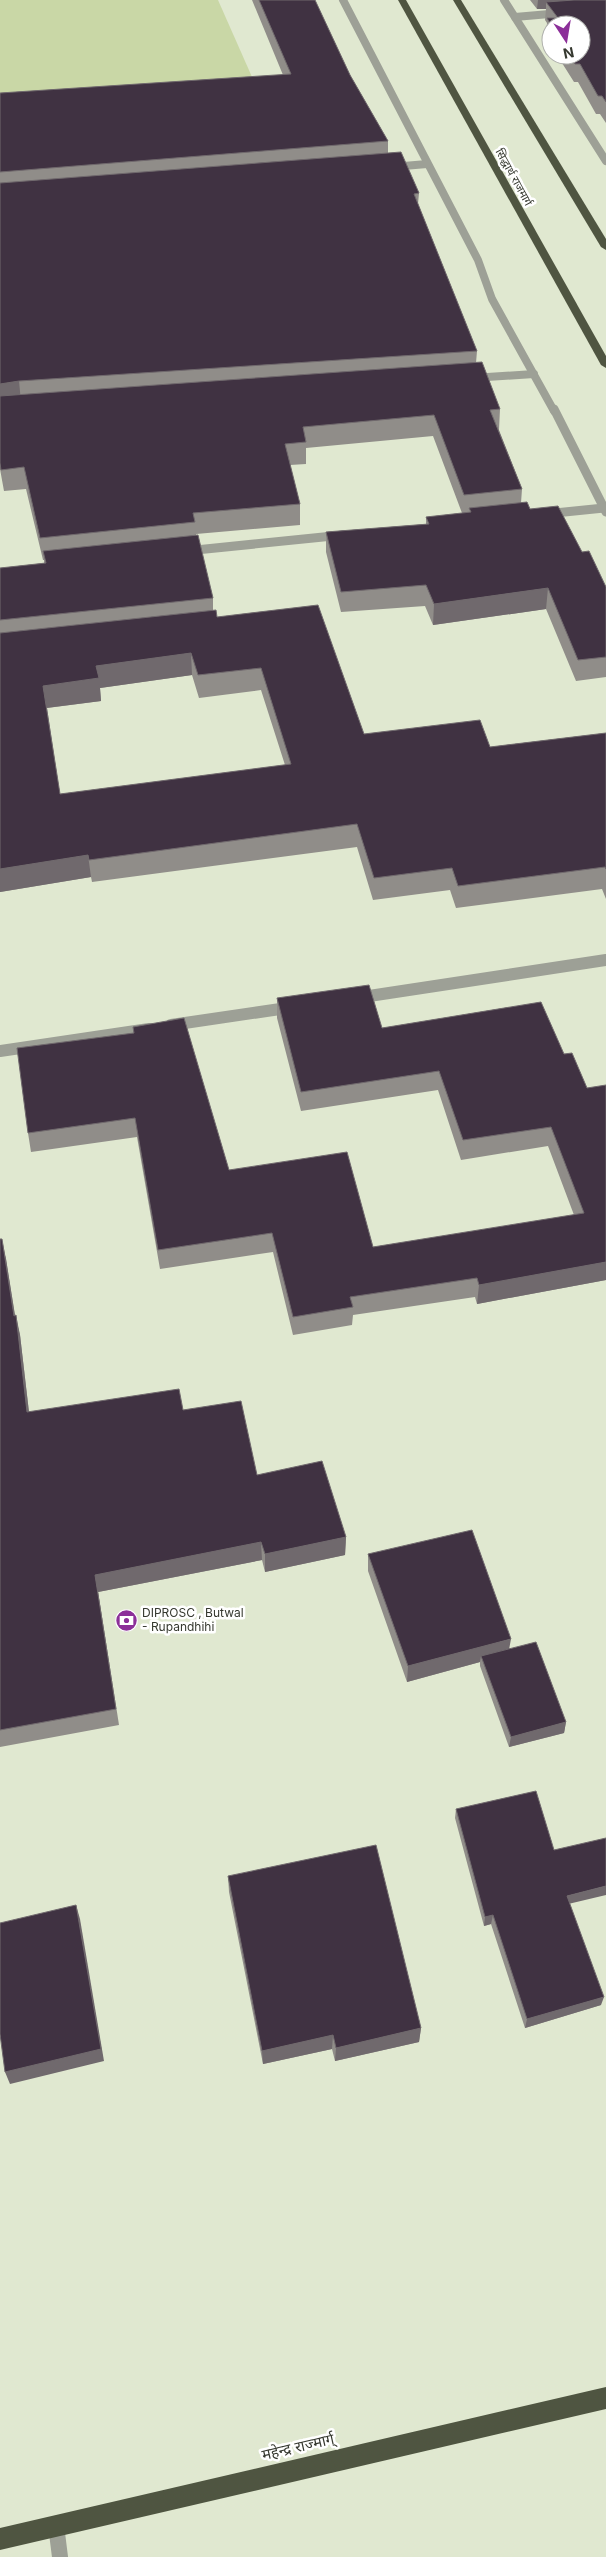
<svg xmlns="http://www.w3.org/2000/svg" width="606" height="2557" font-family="Inter,'Noto Sans Devanagari',sans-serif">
<rect width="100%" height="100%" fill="#e0e8d0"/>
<!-- green -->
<path fill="#c9d7a6" d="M0 0H218L260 95 0 112Z"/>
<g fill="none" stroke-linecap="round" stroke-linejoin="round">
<!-- lane-far2 -->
<g stroke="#9da096" stroke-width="8">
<path d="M343 0 478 260 492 299 554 411"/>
<path d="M504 0 606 161"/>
</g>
<!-- lane-far1 -->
<path stroke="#9da096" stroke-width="9" d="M554 409 606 512"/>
<!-- lane -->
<g stroke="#9da096" stroke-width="12">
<path d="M356 998 606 960"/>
<path d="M171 1025 294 1007"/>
<path d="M0 1051 149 1029"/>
</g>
<!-- street-far2 -->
<g stroke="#9da096" stroke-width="8">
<path d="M515 17 561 13"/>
<path d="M392 167 427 164"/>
<path d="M472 378 534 374"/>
</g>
<!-- street-far1 -->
<g stroke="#9da096" stroke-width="9">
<path d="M545 514 604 508"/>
<path d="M186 551 343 535"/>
</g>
<!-- street -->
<path stroke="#9da096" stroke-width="16" d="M56 2525 60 2557"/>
<!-- highway -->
<g fill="#4f5541" fill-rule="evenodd">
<path d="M398 0H406L606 356V368L601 365Z"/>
<path d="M453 0H461L606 239V250L601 247Z"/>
<path d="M606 2387V2409L0 2550V2528Z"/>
</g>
</g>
<!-- wall -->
<g fill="#908d89" fill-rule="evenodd">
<path d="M252 0H315L350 75 388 141V153L419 193 418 204 477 351 476 363 500 409 499 430 522 489 521 503 530 509 582 552 606 587V677L576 681 546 609 433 625 425 606 341 612 326 552V532L426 524V517L462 513 433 436 306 448V464L290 465 300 504V525L196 534 213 598V611L217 617 364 734 490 747 606 733V899L602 889 456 908 450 890 373 900 357 847 92 882 91 877 0 892V568L44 563V560H43L26 489 4 491 0 469V93L283 75ZM192 675 199 698 261 690 285 765 60 794 47 708 101 701 100 688Z"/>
<path d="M530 0H606V123L600 114H596L578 82H574L557 55H581L551 25V45L546 36 547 23 545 20 546 9H537Z"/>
<path d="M277 998 382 1028 541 1002 606 1280 477 1304 475 1297 353 1315 352 1325 293 1335 273 1252 160 1269 137 1137 31 1152 28 1133 133 1033V1027L229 1170 373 1247 574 1215 548 1146 461 1160 438 1090 301 1111 277 1018Z"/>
<path d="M0 1239 6 1259 15 1315 20 1335 29 1412 183 1410 257 1475 346 1537 345 1555 265 1572 262 1560 98 1592 119 1725 0 1747Z"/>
<path d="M368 1554 509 1648 566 1722 564 1733 509 1747 480 1666V1662L407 1682 368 1571Z"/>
<path d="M456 1809 569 1904 601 2005 525 2028 491 1924 484 1926 455 1818Z"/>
<path d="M228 1876 421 2028 419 2042 335 2061 332 2049 263 2064 229 1892Z"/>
</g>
<!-- shaded-wall -->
<g fill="#70696d">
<path d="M538 0H606L546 2V9H537Z"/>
<path d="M19 381 21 402 0 405V384Z"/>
<path d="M548 588 546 609 433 625 434 604Z"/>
<path d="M191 653 192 675 100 688 101 701 46 708 43 686 96 666Z"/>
<path d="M88 855 91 877 0 892V869Z"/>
<path d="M2 1239 6 1259 18 1335 14 1316Z"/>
<path d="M606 1262V1280L477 1304 479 1285Z"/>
<path d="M16 1315 20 1335 31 1430 27 1412Z"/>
<path d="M346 1537 345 1555 265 1572V1554Z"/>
<path d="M261 1542 262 1560 98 1592 119 1725 95 1575Z"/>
<path d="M511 1639 508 1655 481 1656 480 1662 407 1682 408 1666Z"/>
<path d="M566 1722 564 1733 509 1747 511 1737Z"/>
<path d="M606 1886V1895L564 1905 567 1896Z"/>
<path d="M76 1905 80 1919 104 2061 10 2084 5 2072Z"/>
<path d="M493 1915 491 1924 484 1926 485 1917Z"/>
<path d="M604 1997 601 2005 525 2028 527 2019Z"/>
<path d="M421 2028 419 2042 335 2061 336 2048Z"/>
<path d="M333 2035 332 2049 263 2064 262 2051Z"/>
</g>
<!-- building -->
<g fill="#403242" stroke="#70696d" fill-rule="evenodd">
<path d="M259 0H315L350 75 388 141 0 172V93L291 74Z"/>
<path d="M574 0H606V102L602 96H598L580 64H575L570 55H581V25H551L547 18H558L546 2Z"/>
<path d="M401 152 419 193 414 194 477 351 19 381 0 384V183Z"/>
<path d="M482 362 500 409 490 410 522 489 464 495 434 415 303 427 306 442 285 444 300 504 193 513 195 522 40 538 24 467 1 470 0 463V396Z"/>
<path d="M527 502 530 509 558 506 582 552 589 551 606 587V657L578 660 548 588 434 604 426 585 341 592 326 532 429 524 426 517 471 512 469 508Z"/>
<path d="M198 535 213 598 0 620V568L46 563 43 551Z"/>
<path d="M318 605 364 734 480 720 490 747 606 733V869L605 867 458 886 452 868 374 878 357 824 89 860 88 855 0 869V633L216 610 217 617ZM191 653 198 675 261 668 291 764 60 794 43 686 99 678 96 666Z"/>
<path d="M369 985 382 1028 541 1002 564 1054 572 1053 587 1088 606 1085V1262L479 1285 477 1278 350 1297 353 1307 293 1317 272 1233 158 1250 135 1118 28 1133 17 1048 134 1033 133 1027 184 1018 229 1170 347 1152 373 1247 584 1213 551 1127 463 1140 439 1071 301 1092 277 998Z"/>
<path d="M0 1239H2L14 1316 16 1315 27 1412 179 1389 183 1410 241 1401 257 1475 322 1461 346 1537 265 1554 261 1542 95 1575 116 1709 0 1730Z"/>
<path d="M472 1530 511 1639 408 1666 368 1554Z"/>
<path d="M536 1642 566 1722 511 1737 481 1656Z"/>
<path d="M536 1791 554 1850 606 1838V1886L567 1896 604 1997 527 2019 493 1915 485 1917 456 1809Z"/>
<path d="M376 1845 421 2028 336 2048 333 2035 262 2051 228 1876Z"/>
<path d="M76 1905 101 2049 5 2072 0 2034V1923Z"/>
</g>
<!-- icons -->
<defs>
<symbol id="bank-disc" viewBox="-11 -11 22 22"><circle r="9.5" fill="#8c2f99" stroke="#fff"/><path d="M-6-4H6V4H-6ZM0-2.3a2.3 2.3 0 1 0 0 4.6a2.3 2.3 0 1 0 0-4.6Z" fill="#fff"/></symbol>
</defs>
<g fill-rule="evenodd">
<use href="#bank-disc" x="114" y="1608" width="25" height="25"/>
</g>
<g text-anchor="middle" stroke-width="5" stroke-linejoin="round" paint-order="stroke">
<!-- far-street labels -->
<g font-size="11" fill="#35382f" stroke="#fff">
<text transform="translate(514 177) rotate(61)" y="4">सिद्धार्थ राजमार्ग</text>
</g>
<!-- poi labels -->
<g font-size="12" fill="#35382f" stroke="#fff" text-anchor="start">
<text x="142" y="1617">DIPROSC , Butwal<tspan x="142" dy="14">- Rupandhihi</tspan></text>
</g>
<!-- near-street labels -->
<g font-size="15" fill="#35382f" stroke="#fff">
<text transform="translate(298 2447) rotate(-13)" y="5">महेन्द्र राज्मार्ग्</text>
</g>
</g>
<!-- north arrow -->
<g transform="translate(566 40) rotate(168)"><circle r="24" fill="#ffffff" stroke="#aeafac"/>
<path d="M0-4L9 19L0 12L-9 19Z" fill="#8c2f99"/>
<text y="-8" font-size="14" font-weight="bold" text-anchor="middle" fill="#35382f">N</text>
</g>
</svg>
